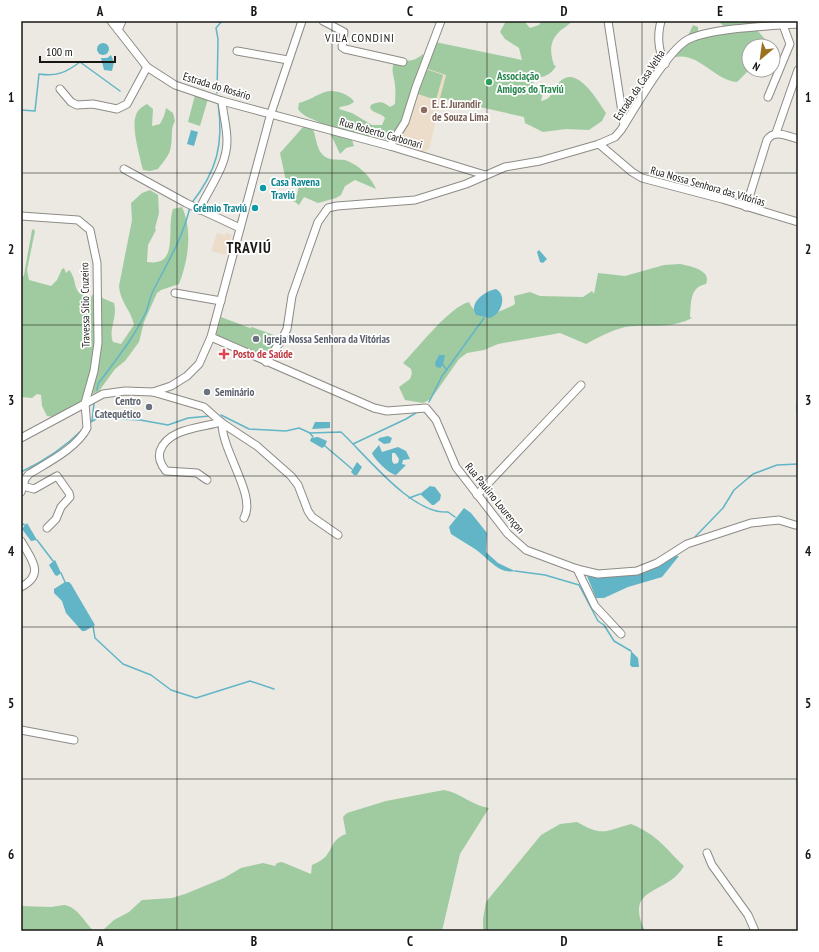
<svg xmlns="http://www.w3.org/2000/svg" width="819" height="952" font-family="'PT Sans Narrow',sans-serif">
<rect width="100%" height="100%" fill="#ebe9e2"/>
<!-- commercial -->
<g fill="#ecddca">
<path d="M425 68 446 75 430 146 428 150 420 152 395 144Z"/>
<path d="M226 232 232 235 225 255 211 251 217 233 225 235Z"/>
</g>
<!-- green -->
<g fill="#a0cba1">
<path d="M506 21H524L530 28 539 25 541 21H572C568 26 563 28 559 32 549 42 550 53 554 65L556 66C551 75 544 77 535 78L532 89 543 92 541 101C552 99 552 92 558 84 575 61 598 101 606 113L602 121 589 130 566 129 543 132 525 123 524 117 440 98 446 75 425 68 435 42 522 60 519 48 505 39 500 32Z"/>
<path d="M718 21H779L757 28V30L765 39 769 46H749V70L737 82C712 79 700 52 674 57L687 38 693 25 698 27V33L728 30Z"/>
<path d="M423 54C424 86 406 113 392 140L352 134 351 137 354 146 346 148 340 154C335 144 331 130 320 123 312 118 303 117 298 109L299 103C308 101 316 95 325 92 333 89 350 94 354 102L349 105 340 107 339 109 352 113 372 125H382L385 118C382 113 374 114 370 108L371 105C379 101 383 101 390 107L395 104C395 98 396 91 395 85 395 78 387 62 400 61 412 60 413 62 423 54Z"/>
<path d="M426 69 443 75 436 100 418 94Z"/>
<path d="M195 95 208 99 200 126 188 122Z"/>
<path d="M147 104 153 109 152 126 160 124 164 116 166 108 173 113 175 121C170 130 173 136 171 146 170 155 163 162 158 169L150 171 143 170C140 157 131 127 136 115 138 109 142 107 147 104Z"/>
<path d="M304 126 313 129C316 137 317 150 323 155 329 161 337 159 345 160 358 164 371 177 376 189L355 180 345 186 341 195 336 198 318 203 304 197 299 205 291 199 297 195 299 186 288 184 286 181 280 153Z"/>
<path d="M150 190 158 195 159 213 155 228 156 230 148 245 147 262C180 267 166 229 173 209L182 207C193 231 188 261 179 284L161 290 157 293 144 322 139 342 125 361 115 369 99 391 87 396 78 404 53 417 47 416 42 406 41 395 37 394 32 398 21 397V280L24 275 32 230 33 229 35 231 27 270 29 280 51 286 57 280 62 269 64 268 66 273 69 270C79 281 70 295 91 297L93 294 114 303C118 317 108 329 113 342L121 344 134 325C131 310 120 302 119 286L132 220 131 203 142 193Z"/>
<path d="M680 264C690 266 712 270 706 284 690 287 691 302 690 317L692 318C673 328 655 325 635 326 619 326 599 337 586 344L560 333 498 344 484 350 467 353 459 359 431 399 423 403 405 400 399 387 410 379 412 373 411 369 403 363C419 347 449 307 469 302 477 322 502 312 515 304L514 296 530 292 540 296 583 297 592 291 594 294 598 273 625 276 664 265Z"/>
<path d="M221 317 250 328 252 327 279 337 270 351 263 356 216 336Z"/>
<path d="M444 790C461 793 473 806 489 808L460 854 442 931H102L114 920 129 912 142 900 172 898 185 894 224 878 241 868 263 863 275 866 277 863 282 862 311 874 312 865C316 863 321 861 324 858 333 850 331 839 346 834L343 817 347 813 386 801Z"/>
<path d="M577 822C603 837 605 831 631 824 658 835 665 848 684 866 667 896 623 885 645 931H483V919L486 902 541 835 560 824Z"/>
<path d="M64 905C78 907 84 922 94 931H21V906L51 907Z"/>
</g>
<!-- water -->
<g fill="#61b5c7" fill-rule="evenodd">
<circle cx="103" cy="49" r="6"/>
<path d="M111 55 114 62 112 71 104 70 101 58H107Z"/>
<path d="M191 130 198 132 194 146 187 144Z"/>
<path d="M539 250 547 259 543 263 540 262 537 252Z"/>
<path d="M496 289C508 296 501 314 490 318L476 315C468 303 485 291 496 289Z"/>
<path d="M439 355H445L443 365 440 368 436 367 435 363Z"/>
<path d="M315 422H330V428L312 429Z"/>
<path d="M388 436 392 438 390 443 384 444 378 440 379 438Z"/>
<path d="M318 437 327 441 325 446 322 448 310 441 311 438Z"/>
<path d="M379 445 382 452 398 447 406 451 410 459 403 460 402 464 406 465 396 475C389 474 374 459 372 453ZM392 453H395L399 459 398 463 394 464 392 461Z"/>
<path d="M357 462 362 467 357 475H354L351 472Z"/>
<path d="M430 486 435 487 441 495 440 500 434 505H432L420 494Z"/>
<path d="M464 508 471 513 487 533 486 552 498 563 515 571C499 575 487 557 475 549 467 544 459 539 451 534L449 527Z"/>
<path d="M27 523 37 540 31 541 22 529Z"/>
<path d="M672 556H679L662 577 628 587 604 598H596L587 576C605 578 638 577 654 568 660 565 666 560 672 556Z"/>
<path d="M55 560 61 573 57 576 55 575 49 565Z"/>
<path d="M65 582H69L71 584 95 625 85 631H82L66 613 62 601 54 593V589Z"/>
<path d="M631 651 638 658 639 667H632L630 665Z"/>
</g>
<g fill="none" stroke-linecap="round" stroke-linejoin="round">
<!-- stream -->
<g stroke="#61b5c7" stroke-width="1.5">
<path d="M217 93 218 39 216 28 222 21"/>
<path d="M21 110 35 111 39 74C56 77 67 72 80 62L120 91"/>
<path d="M191 204C217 171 224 144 218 103"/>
<path d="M443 365 447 370"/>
<path d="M97 390 98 384C115 361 134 338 146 312 149 304 150 296 154 289 168 262 183 237 190 207"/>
<path d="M429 402 442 376 484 318"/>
<path d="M797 404 798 418"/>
<path d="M221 415 249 429 286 431 299 428 310 433 341 432C366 455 412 515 448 512L455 517"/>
<path d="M92 421 94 403"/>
<path d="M89 423 96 419 105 418 140 420 168 425 188 418 210 416"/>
<path d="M310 433 313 437"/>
<path d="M353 444 406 419 419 411"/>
<path d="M325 446 352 469"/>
<path d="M21 472C44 461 64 448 82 430"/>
<path d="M409 498 420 494"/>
<path d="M23 524 25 525"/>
<path d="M693 539 723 508 734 490 753 474 777 465 798 464"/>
<path d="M37 540 53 561"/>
<path d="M515 571 545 575 579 585 598 621 604 625 614 641 631 651"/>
<path d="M61 573 65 582"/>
<path d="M93 626 95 638 123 664 151 675 171 690 196 698 250 681 274 689"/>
</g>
<defs>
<g id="minor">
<path d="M111 21 147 67 175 85 222 101 390 146 485 175"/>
<path d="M323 21 344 32 342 47 345 49 403 62"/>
<path d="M608 21 624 125"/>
<path d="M661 21C657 36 658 50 665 64"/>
<path d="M118 30 122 21"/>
<path d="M237 51 288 60"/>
<path d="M60 89 71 102 77 105 93 104 117 109 127 104 147 67"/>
<path d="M768 97 790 44 783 25"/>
<path d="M776 133 798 70"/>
<path d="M599 144 632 172 642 178 722 199 798 222"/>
<path d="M390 146 405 122 416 87 441 21"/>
<path d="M124 169 186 203 240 228"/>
<path d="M746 207 767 140C774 129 787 136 798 139"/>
<path d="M199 210C209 188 227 166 227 141 227 127 223 114 222 101"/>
<path d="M21 216 78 220 90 230 97 263 98 343 94 371 85 403 87 428C77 448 47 463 29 474L25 479 21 492"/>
<path d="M175 293 221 301"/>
<path d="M211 337 374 408 387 411 426 408 436 420 456 467 508 534 526 550 577 569 598 574 637 571 657 563 687 544 751 523 779 520 795 525"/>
<path d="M266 362 281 341 287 329 292 296 318 222 328 208 337 206 415 200 466 184 505 167 540 161 599 144 615 137 621 130C634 110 668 49 689 39 713 28 770 26 798 24"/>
<path d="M153 392 204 407 222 423 257 446 291 476 298 485 308 511 312 517 338 535"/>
<path d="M222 423C222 452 257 496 244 518"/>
<path d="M21 438 103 394 125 391 153 392 171 386 187 376 199 364 211 337 271 113 302 21"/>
<path d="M207 480 197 473 166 471C161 465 158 458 160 451 168 428 201 428 221 422"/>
<path d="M23 486 34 489 57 476 69 493 70 497 61 507 56 519 47 528"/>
<path d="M477 495 581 385"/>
<path d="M21 541C31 559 46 574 21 587"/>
<path d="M577 569 595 606 621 634"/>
<path d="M21 730 74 740"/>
<path d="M707 853 712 865 748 915 755 931"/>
</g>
</defs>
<!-- minor casing -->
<use href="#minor" stroke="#8d8b85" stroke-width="9"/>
<!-- minor -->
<use href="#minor" stroke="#fff" stroke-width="7"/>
</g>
<!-- grid -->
<path fill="none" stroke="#181714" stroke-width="1" stroke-opacity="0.55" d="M177 21V931M332 21V931M487 21V931M642 21V931M21 173H798M21 325H798M21 476H798M21 627H798M21 779H798"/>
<!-- markers -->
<circle fill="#2e9e5b" stroke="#fff" stroke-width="1.5" cx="489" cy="82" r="4"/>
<circle fill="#8d6e63" stroke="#fff" stroke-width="1.5" cx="424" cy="110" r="4"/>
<g fill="#0f9aa8" stroke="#fff" stroke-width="1.5">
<circle cx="263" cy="188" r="4"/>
<circle cx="255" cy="208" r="4"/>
</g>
<g fill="#6b7280" stroke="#fff" stroke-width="1.5">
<circle cx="256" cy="339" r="4"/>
<circle cx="207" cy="392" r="4"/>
<circle cx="149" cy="407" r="4"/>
</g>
<path fill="#e0444e" stroke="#fff" stroke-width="1.5" d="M222 348h4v4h4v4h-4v4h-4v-4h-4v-4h4z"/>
<g text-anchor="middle" stroke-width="3.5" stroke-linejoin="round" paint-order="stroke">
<!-- leisure labels -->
<g font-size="11" font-weight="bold" fill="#27864d" stroke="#fff" text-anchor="start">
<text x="497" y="80">Associação<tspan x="497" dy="13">Amigos do Traviú</tspan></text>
</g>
<!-- street labels -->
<g font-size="11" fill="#181714" stroke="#fff">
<text transform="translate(639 85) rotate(-56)" y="4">Estrada da Casa Velha</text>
<text transform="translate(217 86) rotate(17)" y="4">Estrada do Rosário</text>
<text transform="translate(381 133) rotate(16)" y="4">Rua Roberto Carbonari</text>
<text transform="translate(708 186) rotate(16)" y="4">Rua Nossa Senhora das Vitórias</text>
<text transform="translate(85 305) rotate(-91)" y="4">Travessa Sítio Cruzeiro</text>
<text transform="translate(495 498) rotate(51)" y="4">Rua Paulino Lourençon</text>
</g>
<!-- education labels -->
<g font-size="11" font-weight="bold" fill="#785e54" stroke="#fff" text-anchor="start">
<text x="432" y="108">E. E. Jurandir<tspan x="432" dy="13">de Souza Lima</tspan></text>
</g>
<!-- culture labels -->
<g font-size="11" font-weight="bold" fill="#0d838f" stroke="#fff" text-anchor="start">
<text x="271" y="186">Casa Ravena<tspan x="271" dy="13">Traviú</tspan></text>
<text x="247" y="212" text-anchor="end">Grêmio Traviú</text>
</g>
<!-- worship labels -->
<g font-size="11" font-weight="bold" fill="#5b616d" stroke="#fff" text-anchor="start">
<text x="264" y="343">Igreja Nossa Senhora da Vitórias</text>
<text x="215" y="396">Seminário</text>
<text x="141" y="405" text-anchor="end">Centro<tspan x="141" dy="13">Catequético</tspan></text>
</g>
<!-- health labels -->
<g font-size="11" font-weight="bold" fill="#be3a42" stroke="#fff" text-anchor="start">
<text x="233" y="358">Posto de Saúde</text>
</g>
<!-- neighbourhood labels -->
<g font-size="12" letter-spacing="1" fill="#181714" stroke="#fff">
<text x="360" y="42">VILA CONDINI</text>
</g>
<!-- district labels -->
<g font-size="15" font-weight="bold" letter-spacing="1" fill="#181714" stroke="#fff">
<text x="249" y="253">TRAVIÚ</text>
</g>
</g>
<!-- border -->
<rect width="819" height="952" fill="none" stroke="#ffffff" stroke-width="44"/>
<!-- north arrow -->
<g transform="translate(761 58) rotate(209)"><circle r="19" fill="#ffffff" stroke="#a3a2a1"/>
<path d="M0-3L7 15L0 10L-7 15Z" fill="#9c7220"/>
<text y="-6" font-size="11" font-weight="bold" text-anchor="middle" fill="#181714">N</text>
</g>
<!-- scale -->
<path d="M40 56v6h75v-6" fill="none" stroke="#181714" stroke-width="2"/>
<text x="46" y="56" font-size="12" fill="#181714" stroke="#ffffff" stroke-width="3" paint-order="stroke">100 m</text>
<rect x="22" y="22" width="775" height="908" fill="none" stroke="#181714" stroke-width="1.5"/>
<g font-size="13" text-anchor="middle" font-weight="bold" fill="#181714">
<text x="100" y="16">A</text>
<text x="254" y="16">B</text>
<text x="410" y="16">C</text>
<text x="564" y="16">D</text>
<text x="720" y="16">E</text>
<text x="11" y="102">1</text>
<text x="808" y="102">1</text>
<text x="11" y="254">2</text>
<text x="808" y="254">2</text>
<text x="11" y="405">3</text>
<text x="808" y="405">3</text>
<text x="11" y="556">4</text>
<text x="808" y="556">4</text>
<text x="11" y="708">5</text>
<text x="808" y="708">5</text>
<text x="11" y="859">6</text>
<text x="808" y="859">6</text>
<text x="100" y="946">A</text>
<text x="254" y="946">B</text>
<text x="410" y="946">C</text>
<text x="564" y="946">D</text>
<text x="720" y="946">E</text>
</g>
</svg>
